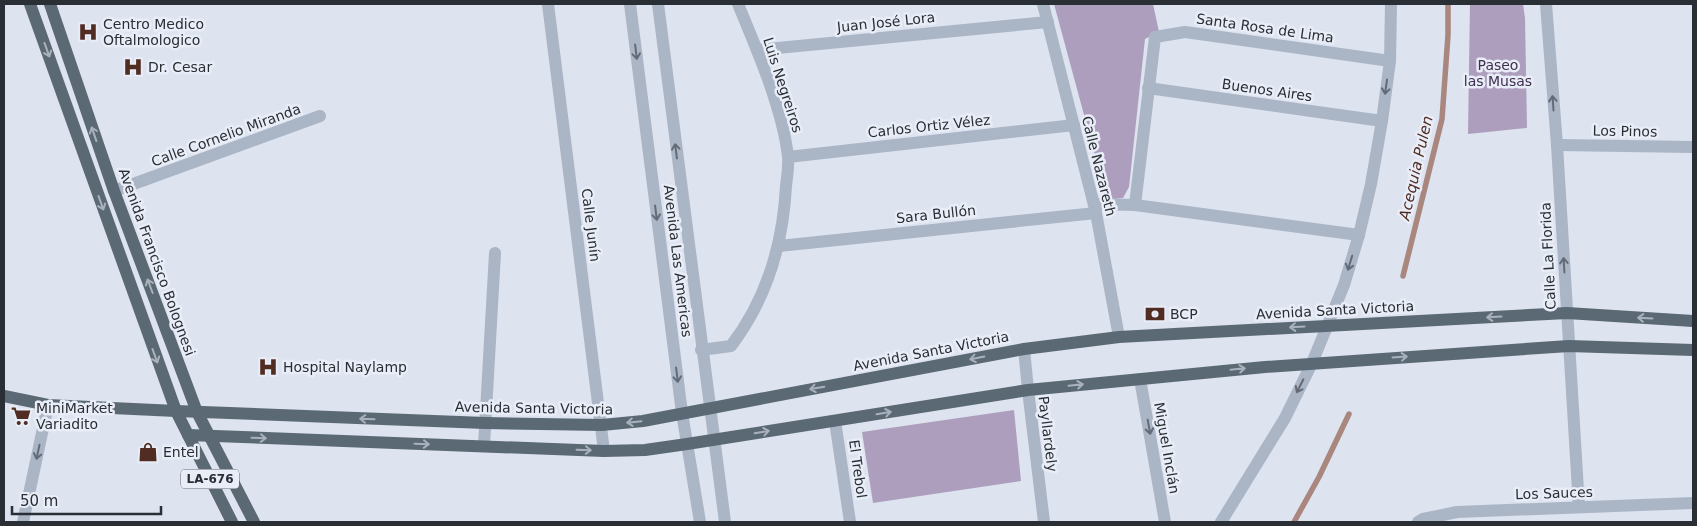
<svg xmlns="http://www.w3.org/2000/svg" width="1697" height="526" font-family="'DejaVu Sans',sans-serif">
<rect width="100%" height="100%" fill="#dde3ef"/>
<!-- green -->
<g fill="#ad9ebd">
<path d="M1054 4H1153L1159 32 1145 39 1129 187 1123 198 1113 199 1106 196Z"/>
<path d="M1470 4H1523L1525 18 1527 128 1468 134Z"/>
<path d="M1014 410 1021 481 873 503 862 432Z"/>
</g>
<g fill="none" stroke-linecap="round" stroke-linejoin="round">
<!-- stream -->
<g stroke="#a9877f" stroke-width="5.5">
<path d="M1403 276 1442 119 1448 35V4"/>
<path d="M1294 522 1319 477 1349 414"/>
</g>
<!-- minor -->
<g stroke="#aab5c6" stroke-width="12">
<path d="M548 4 604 451"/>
<path d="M630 4 682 413 700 522"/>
<path d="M658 4 725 522"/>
<path d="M1043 4 1096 213 1119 337"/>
<path d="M1546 4 1557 145 1579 507"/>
<path d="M757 50 1048 22"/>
<path d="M1148 88 1382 121"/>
<path d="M1557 145 1693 147"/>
<path d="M788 157 1074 125"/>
<path d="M114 191 320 116"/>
<path d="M1094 204 1135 205 1359 235"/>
<path d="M1135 205 1155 37 1185 32 1390 61"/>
<path d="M779 246 1096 213"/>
<path d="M1024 349 1028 390 1044 522"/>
<path d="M701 350 731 346C766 300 783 244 786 186 787 177 789 166 788 156 782 107 757 50 738 4"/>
<path d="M1140 379 1165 522"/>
<path d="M835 421 850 522"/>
<path d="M484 446 495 253"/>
<path d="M23 522 48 405"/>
<path d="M1221 522 1285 418 1312 363 1344 285 1359 235 1371 184 1382 121 1390 61 1391 4"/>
<path d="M1418 522 1423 519 1457 512 1693 503"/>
</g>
<!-- major -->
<g stroke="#5b6975" stroke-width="12">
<path d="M30 4 176 411 232 522"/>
<path d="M50 4 114 191 197 412 254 522"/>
<path d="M4 396 48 405 176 411 485 423 602 425 643 421 1024 349 1119 337 1567 313 1693 321"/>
<path d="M188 435 604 451 645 450 687 444 1028 390 1265 367 1569 346 1693 350"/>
</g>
</g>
<!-- one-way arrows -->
<defs><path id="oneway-shaft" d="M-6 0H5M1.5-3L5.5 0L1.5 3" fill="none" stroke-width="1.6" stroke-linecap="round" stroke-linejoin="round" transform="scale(1.25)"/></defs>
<g stroke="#a9b2bc">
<use href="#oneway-shaft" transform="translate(47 50) rotate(70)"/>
<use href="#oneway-shaft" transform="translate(94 134) rotate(-109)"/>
<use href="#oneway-shaft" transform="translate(101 203) rotate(70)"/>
<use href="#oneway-shaft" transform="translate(150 286) rotate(-111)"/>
<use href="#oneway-shaft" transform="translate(1494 317) rotate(177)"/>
<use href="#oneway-shaft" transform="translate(1645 318) rotate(-177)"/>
<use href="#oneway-shaft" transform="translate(1297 327) rotate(177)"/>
<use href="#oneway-shaft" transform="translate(155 356) rotate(70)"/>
<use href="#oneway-shaft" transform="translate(1400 357) rotate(-4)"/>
<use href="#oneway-shaft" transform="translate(977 358) rotate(169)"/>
<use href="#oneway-shaft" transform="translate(1238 369) rotate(-6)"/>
<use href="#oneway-shaft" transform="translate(1076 385) rotate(-6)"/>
<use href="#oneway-shaft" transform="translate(817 388) rotate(170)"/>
<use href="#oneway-shaft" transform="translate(884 413) rotate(-9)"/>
<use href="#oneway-shaft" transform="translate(367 419) rotate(-178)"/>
<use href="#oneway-shaft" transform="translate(634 422) rotate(174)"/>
<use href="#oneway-shaft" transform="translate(762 432) rotate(-9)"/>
<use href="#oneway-shaft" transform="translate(259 438) rotate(2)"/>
<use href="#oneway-shaft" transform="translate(422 444) rotate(2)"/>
<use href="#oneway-shaft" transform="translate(584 450) rotate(2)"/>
</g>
<g stroke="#636b76">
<use href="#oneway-shaft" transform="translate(636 52) rotate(83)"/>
<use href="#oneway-shaft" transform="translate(1386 87) rotate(98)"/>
<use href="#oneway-shaft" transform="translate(1553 103) rotate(-94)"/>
<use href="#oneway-shaft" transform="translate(676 151) rotate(-97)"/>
<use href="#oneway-shaft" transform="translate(656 213) rotate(83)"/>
<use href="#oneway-shaft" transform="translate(1350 263) rotate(107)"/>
<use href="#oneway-shaft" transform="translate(1564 265) rotate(-93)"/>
<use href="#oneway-shaft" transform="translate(677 375) rotate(83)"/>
<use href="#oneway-shaft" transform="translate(1300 386) rotate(117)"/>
<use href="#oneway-shaft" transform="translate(1149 427) rotate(80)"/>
<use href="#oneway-shaft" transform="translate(38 452) rotate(102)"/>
</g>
<!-- icons -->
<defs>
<symbol id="hospital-bare" viewBox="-9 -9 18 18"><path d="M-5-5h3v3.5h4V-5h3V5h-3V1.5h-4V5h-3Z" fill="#512c23" stroke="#e9edf7" stroke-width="2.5" paint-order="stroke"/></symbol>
<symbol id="bank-bare" viewBox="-9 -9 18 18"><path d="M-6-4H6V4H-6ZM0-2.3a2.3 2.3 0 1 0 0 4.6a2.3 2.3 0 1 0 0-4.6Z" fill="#512c23" stroke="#e9edf7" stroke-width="2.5" paint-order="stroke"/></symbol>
<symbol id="supermarket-bare" viewBox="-9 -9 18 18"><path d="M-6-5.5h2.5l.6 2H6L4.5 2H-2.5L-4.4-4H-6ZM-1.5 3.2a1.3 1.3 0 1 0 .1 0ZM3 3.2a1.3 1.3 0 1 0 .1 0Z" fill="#512c23" stroke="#e9edf7" stroke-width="2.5" paint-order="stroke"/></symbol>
<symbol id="shop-bare" viewBox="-9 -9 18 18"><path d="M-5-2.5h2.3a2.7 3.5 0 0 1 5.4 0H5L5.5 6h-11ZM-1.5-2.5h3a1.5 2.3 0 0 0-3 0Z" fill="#512c23" stroke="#e9edf7" stroke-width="2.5" paint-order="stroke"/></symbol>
</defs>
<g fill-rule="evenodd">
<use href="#hospital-bare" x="74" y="18" width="28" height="28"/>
<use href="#hospital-bare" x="119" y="53" width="28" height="28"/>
<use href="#bank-bare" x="1141" y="300" width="28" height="28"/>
<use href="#hospital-bare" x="254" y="353" width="28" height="28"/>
<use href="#supermarket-bare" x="7" y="402" width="28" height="28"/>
<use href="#shop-bare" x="134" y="438" width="28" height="28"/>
</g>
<g text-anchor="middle" stroke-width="5" stroke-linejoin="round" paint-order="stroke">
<!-- shield labels -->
<rect fill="#e9edf7" stroke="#63686e" stroke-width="1" x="181" y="469.5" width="58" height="19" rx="4"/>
<g font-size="12" font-weight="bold" fill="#292f34">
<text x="210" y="483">LA-676</text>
</g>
<!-- street labels -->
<g font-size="14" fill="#292f34" stroke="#e9edf7">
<text transform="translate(886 22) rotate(-6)" y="5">Juan José Lora</text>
<text transform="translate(1265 28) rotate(8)" y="5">Santa Rosa de Lima</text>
<text transform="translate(783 85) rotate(72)" y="5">Luis Negreiros</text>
<text transform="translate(1267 90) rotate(8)" y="5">Buenos Aires</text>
<text transform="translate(929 126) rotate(-6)" y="5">Carlos Ortiz Vélez</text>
<text transform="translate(1625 131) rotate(1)" y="5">Los Pinos</text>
<text transform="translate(226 135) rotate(-20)" y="5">Calle Cornelio Miranda</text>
<text transform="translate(1099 166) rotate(76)" y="5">Calle Nazareth</text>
<text transform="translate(936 214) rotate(-6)" y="5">Sara Bullón</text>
<text transform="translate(591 225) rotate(83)" y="5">Calle Junín</text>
<text transform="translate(1548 256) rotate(-93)" y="5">Calle La Florida</text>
<text transform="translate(678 261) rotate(83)" y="5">Avenida Las Americas</text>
<text transform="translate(157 262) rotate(70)" y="5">Avenida Francisco Bolognesi</text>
<text transform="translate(1335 310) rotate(-3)" y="5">Avenida Santa Victoria</text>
<text transform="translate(931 351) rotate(-11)" y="5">Avenida Santa Victoria</text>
<text transform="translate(534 408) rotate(1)" y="5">Avenida Santa Victoria</text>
<text transform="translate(1048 434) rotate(83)" y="5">Payllardely</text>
<text transform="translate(1167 448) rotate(80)" y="5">Miguel Inclán</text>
<text transform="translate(858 469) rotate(82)" y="5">El Trebol</text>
<text transform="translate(1554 493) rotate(-2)" y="5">Los Sauces</text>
</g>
<!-- poi labels -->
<g font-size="14" fill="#292f34" stroke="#e9edf7" text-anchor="start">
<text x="103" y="29">Centro Medico<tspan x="103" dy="16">Oftalmologico</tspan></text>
<text x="148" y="72">Dr. Cesar</text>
<text x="1170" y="319">BCP</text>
<text x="283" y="372">Hospital Naylamp</text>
<text x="36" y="413">MiniMarket<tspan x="36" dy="16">Variadito</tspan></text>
<text x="163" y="457">Entel</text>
</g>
<!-- park labels -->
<g font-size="14" fill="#402f50" stroke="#e9edf7">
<text x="1498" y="70">Paseo<tspan x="1498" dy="16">las Musas</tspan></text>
</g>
<!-- water labels -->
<g font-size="15" font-style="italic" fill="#512c23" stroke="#e9edf7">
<text transform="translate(1416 168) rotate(-77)" y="5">Acequia Pulen</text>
</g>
</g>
<!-- border -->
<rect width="1697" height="526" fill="none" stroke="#292f34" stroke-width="10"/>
<!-- scale -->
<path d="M12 506v8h149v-8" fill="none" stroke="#292f34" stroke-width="2.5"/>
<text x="20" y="506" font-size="15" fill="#292f34" stroke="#e9edf7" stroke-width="4" paint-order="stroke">50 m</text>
</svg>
